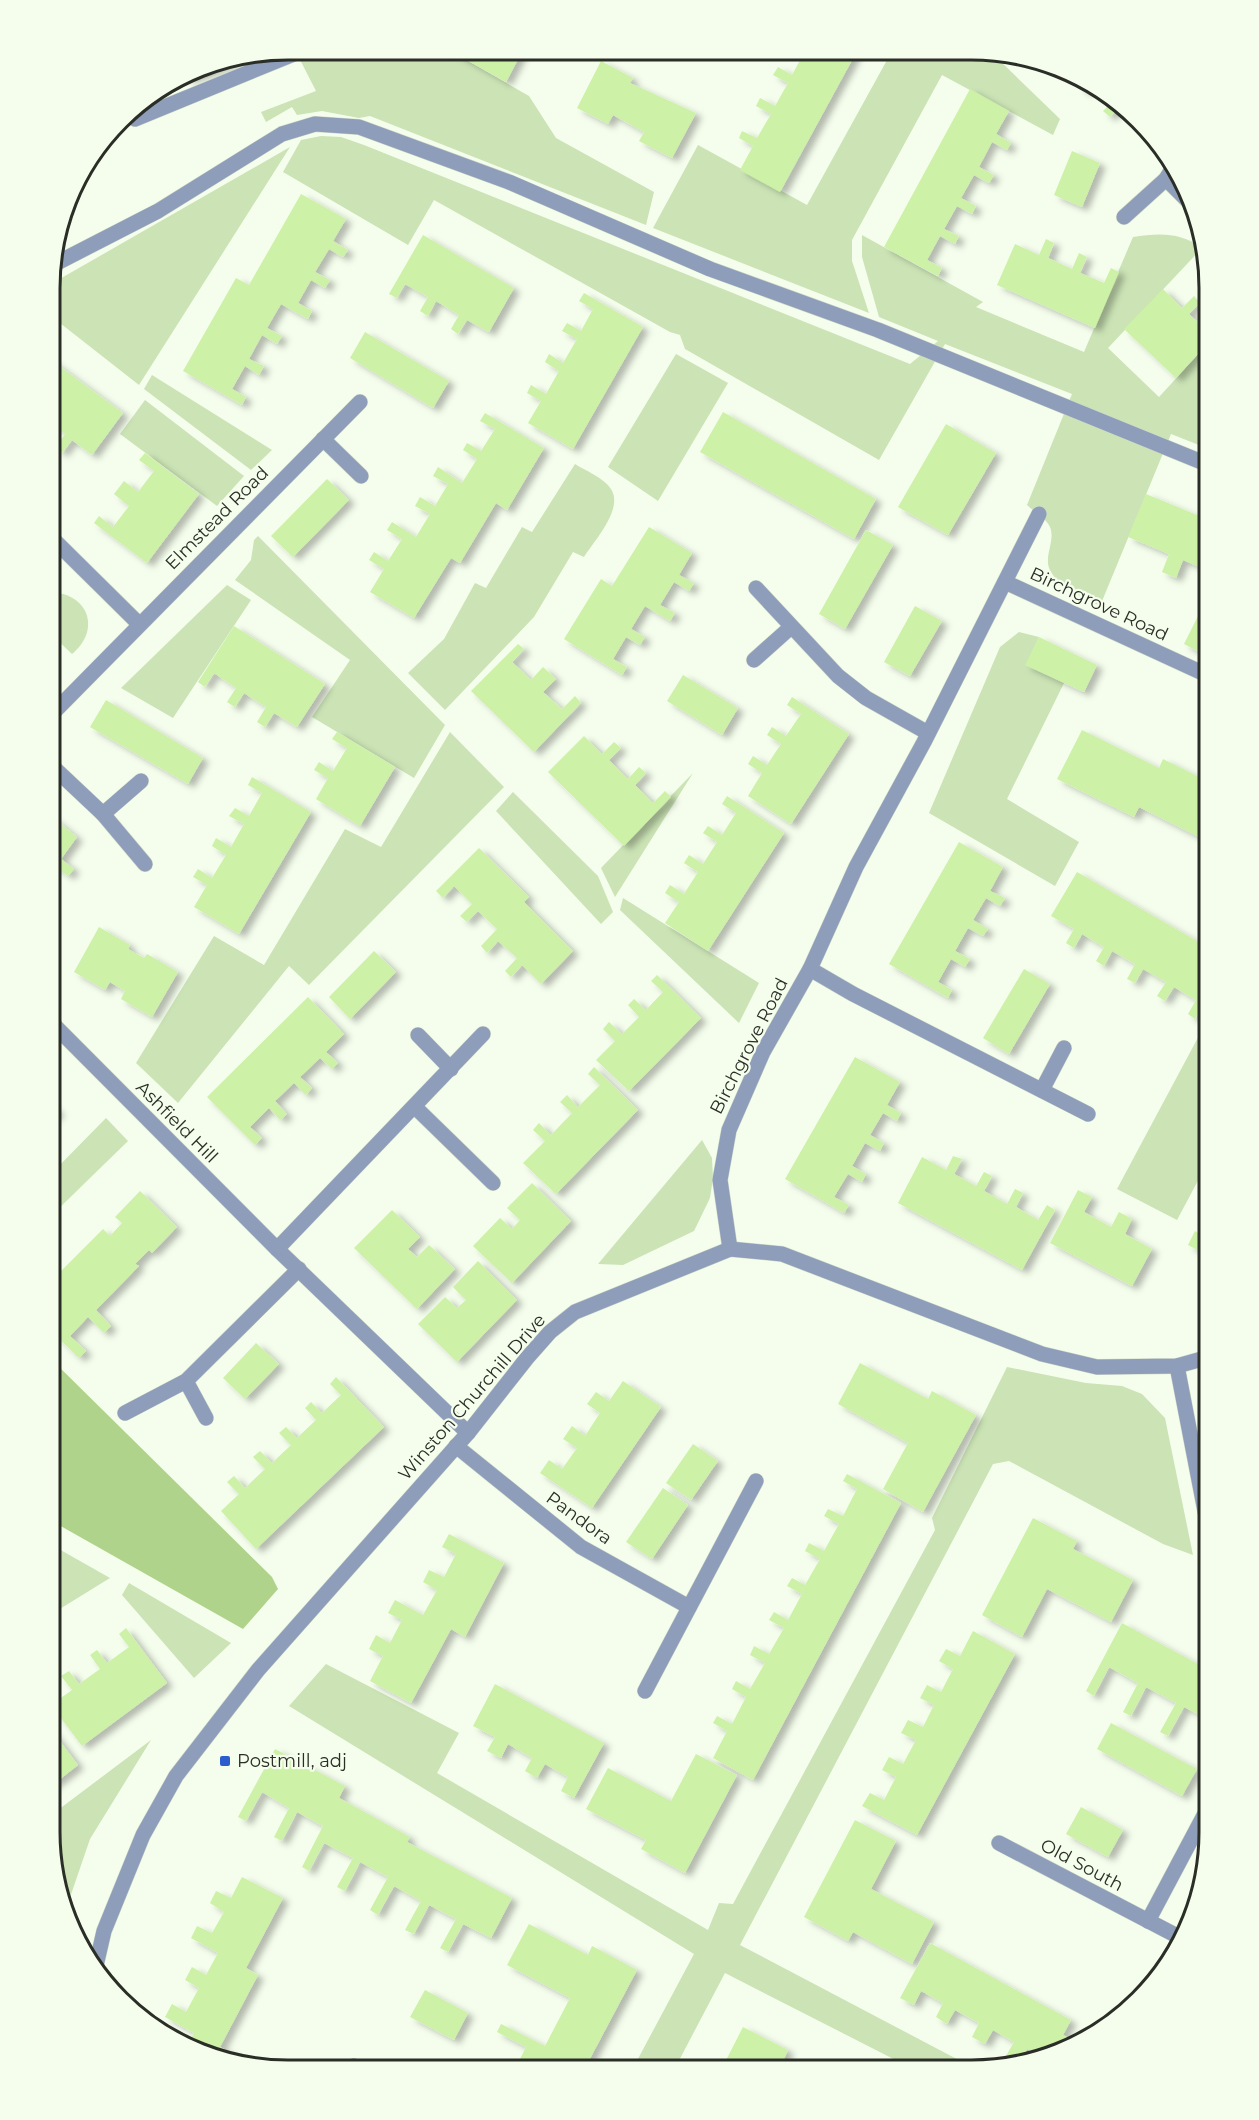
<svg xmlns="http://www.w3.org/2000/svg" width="1259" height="2120" font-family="Montserrat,sans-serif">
<defs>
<filter id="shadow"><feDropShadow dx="6" dy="4" stdDeviation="3" flood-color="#0004"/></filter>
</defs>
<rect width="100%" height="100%" fill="#f5feed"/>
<!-- green -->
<g fill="#cbe3b5">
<path d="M295 50H449L529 96 556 138 654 192 646 225 370 116 359 118 322 111 297 115 292 107 266 122 261 112 316 91Z"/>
<path d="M892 51 983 52 996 57 1060 119 1053 135 942 75 852 240V261L869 313 653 228 698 145 807 205Z"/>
<path d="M321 136 341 137 364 145 910 364 938 341 879 317 862 257V235L983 302 976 307 1084 352 1133 237C1159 233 1180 232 1202 248L1108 348 1159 397 1203 349 1209 355V449L1171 434 1100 606C1084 597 1061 589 1051 572 1042 558 1056 542 1050 527 1047 519 1033 511 1027 505L1072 394 945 344 879 460 685 349 680 335 670 332 434 200 408 245 283 172 301 140Z"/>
<path d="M290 147 139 385 51 316V284Z"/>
<path d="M676 354 728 383 658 501 608 467Z"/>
<path d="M152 375 272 450 251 470 144 389Z"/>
<path d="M145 400 244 476 217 506 120 434Z"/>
<path d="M575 464C586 471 604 478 611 489 624 509 594 541 584 557L573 552 534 617 445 710 408 673 444 639 475 583 486 588 522 527 532 532Z"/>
<path d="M258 536 445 725 414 778 312 717 350 660 235 580 251 560 254 540Z"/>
<path d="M227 585 251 600 173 718 121 688Z"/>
<path d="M51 592C89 594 101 630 72 654L51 634Z"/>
<path d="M1019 632 1039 637 1026 665 1064 683 1007 799 1079 842 1055 886 929 813 1000 647Z"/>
<path d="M450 732 504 787 309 985 289 966 178 1103 136 1063 214 936 264 965 345 829 381 847Z"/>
<path d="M693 773 615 897 601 868Z"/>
<path d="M513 792 598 876 613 912 601 924 496 811Z"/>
<path d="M623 898 759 983 739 1023 620 910Z"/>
<path d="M1209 1017V1160L1177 1220 1117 1189Z"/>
<path d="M106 1118 128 1141 50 1217V1175Z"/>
<path d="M702 1140 712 1158 713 1178 710 1198 694 1231 623 1265 598 1264Z"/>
<path d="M1007 1367 1086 1383 1122 1386 1142 1394 1165 1418 1193 1555 1163 1544 1009 1461 993 1464 740 1945 972 2067V2070H915L725 1973 674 2070H632L694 1954 289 1706 326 1664 459 1733 437 1773 708 1930 719 1903 733 1904 935 1530 932 1518Z"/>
<path d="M50 1544 110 1578 50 1615Z"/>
<path d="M129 1583 231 1643 194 1678 122 1595Z"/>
<path d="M151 1740 90 1839 65 1912 50 1832V1816Z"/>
</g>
<!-- forest -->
<path fill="#afd38a" d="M50 1358 272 1577 278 1589 243 1629 50 1520Z"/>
<!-- building -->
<g fill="#ccf1a7" filter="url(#shadow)">
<path d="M449 50 467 51 523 50 506 82Z"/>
<path d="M805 51H857L780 192 740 170 753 146 739 138 742 131 757 138 771 114 756 106 760 98 775 106 788 83 773 75 778 67 792 75Z"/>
<path d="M236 60 237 63 187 80 185 75 197 68Z"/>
<path d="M601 61 633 78 630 83 696 113 672 158 639 141 644 132 613 115 608 124 577 108Z"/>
<path d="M1084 80 1092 85 1085 92 1079 86Z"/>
<path d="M970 89 1009 111 996 134 1011 143 1007 150 992 142 979 167 994 175 989 183 974 175 961 198 976 206 972 214 957 206 944 229 959 236 955 244 940 236 927 260 942 268 938 276 884 247Z"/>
<path d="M1116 98 1122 105 1110 117 1103 111Z"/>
<path d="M1072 151 1100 163 1082 207 1054 195Z"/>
<path d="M301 194 346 219 333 241 348 250 343 257 329 249 315 272 330 280 325 288 311 280 298 303 312 311 308 319 281 304 267 328 282 336 277 344 262 335 249 359 264 366 259 375 245 366 232 389 246 397 242 405 183 371 236 278 249 285Z"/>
<path d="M423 235 514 288 489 332 467 320 458 334 451 329 459 315 436 301 428 316 420 311 428 297 405 284 397 298 389 294Z"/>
<path d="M1046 239 1054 243 1048 258 1072 269 1079 253 1087 257 1080 273 1104 283 1111 268 1119 272 1095 328 997 285 1015 244 1039 255Z"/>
<path d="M1163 289 1182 308 1194 296 1200 303 1189 314 1208 332 1209 330V342L1176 378 1124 329Z"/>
<path d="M584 293 643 327 573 449 528 423 541 401 527 393 531 385 546 394 559 371 545 362 549 354 563 363 577 339 562 331 567 323 581 331 593 309 579 301Z"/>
<path d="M365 332 449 381 433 408 350 358Z"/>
<path d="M51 360 123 413 92 455 72 440 62 453 55 448 65 434 51 424Z"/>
<path d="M723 412 876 499 854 539 700 452Z"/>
<path d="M485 413 544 448 507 510 496 503 460 563 451 558 414 618 370 592 384 569 369 560 374 552 388 561 402 539 387 530 392 522 416 537 430 514 415 506 420 497 435 506 448 484 433 476 438 467 462 483 477 459 463 450 467 443 481 451 495 429 480 421Z"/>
<path d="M946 424 996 453 948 535 898 507Z"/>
<path d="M145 453 199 494 147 563 94 523 99 516 113 527 129 506 114 494 124 481 138 492 154 471 139 460Z"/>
<path d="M327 479 349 500 293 557 271 536Z"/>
<path d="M1146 494 1209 520V571L1183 560 1176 578 1162 572 1169 554 1128 537Z"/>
<path d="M649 527 692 553 679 575 694 583 689 591 674 582 660 605 675 613 670 621 645 606 631 629 645 637 640 645 626 637 613 659 627 667 622 675 564 639 601 579 612 586Z"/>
<path d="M866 530 893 545 845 629 819 614Z"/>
<path d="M1206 600 1209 602V657L1184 644Z"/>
<path d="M915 606 942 621 910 676 884 662Z"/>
<path d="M234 626 325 684 297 727 274 713 265 727 257 722 266 707 244 693 235 707 227 702 236 688 214 673 205 687 198 682Z"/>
<path d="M1039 637 1097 665 1084 692 1025 665Z"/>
<path d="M518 644 524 649 512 662 531 680 543 667 556 679 543 692 562 709 575 696 581 703 534 752 471 691Z"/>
<path d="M683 675 738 708 722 735 667 701Z"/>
<path d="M792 697 849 734 791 824 748 796 762 773 748 764 753 756 767 765 781 744 767 735 772 727 786 736 801 714 787 705Z"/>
<path d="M106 700 203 758 188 784 90 727Z"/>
<path d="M1082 730 1159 768 1163 759 1209 782V842L1139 807 1134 817 1057 779Z"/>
<path d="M337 732 395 767 360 826 316 799 328 778 314 770 319 762 333 771 347 748 332 739Z"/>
<path d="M584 736 602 754 614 742 621 748 609 760 628 779 639 767 646 773 635 785 653 803 665 791 671 797 624 846 548 772Z"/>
<path d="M252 777 311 812 239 934 194 907 207 885 193 877 198 869 212 878 226 855 212 846 216 838 231 847 244 824 229 816 235 808 249 816 262 793 248 785Z"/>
<path d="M727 796 784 833 708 951 665 923 679 902 665 893 670 885 684 894 698 872 684 863 689 855 703 864 717 842 703 833 708 826 722 835 736 813 722 804Z"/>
<path d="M51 816 77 837 61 859 74 869 68 876 55 866 51 871Z"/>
<path d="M959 842 1003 867 990 891 1005 898 1000 906 986 898 973 920 988 929 983 936 968 928 955 951 970 959 965 967 951 959 938 982 952 990 948 998 889 964Z"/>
<path d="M479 848 529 897 524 902 573 951 541 984 522 965 511 977 505 971 517 958 498 941 487 953 481 946 497 929 478 911 467 922 460 916 472 904 454 886 443 898 436 891Z"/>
<path d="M1077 872 1209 948V995L1195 1019 1188 1014 1196 1000 1174 987 1165 1001 1157 996 1166 982 1143 969 1135 983 1127 979 1135 964 1112 951 1104 966 1096 961 1104 947 1082 934 1074 948 1066 943 1074 929 1051 916Z"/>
<path d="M99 927 130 945 128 949 144 958 147 954 178 972 152 1017 121 999 125 991 110 982 105 990 74 972Z"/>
<path d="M374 951 396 972 350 1019 329 997Z"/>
<path d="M1024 969 1050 984 1009 1054 983 1038Z"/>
<path d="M657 975 701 1018 629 1091 596 1060 615 1041 603 1029 609 1022 622 1034 639 1017 628 1005 634 999 646 1010 663 992 651 981Z"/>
<path d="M308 997 344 1034 326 1052 338 1063 332 1069 320 1058 300 1077 312 1088 306 1095 294 1083 275 1101 287 1114 280 1120 269 1108 250 1127 262 1138 255 1145 207 1097Z"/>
<path d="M855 1057 900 1082 887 1105 901 1113 897 1121 883 1113 870 1135 884 1143 880 1151 865 1143 852 1166 866 1174 862 1182 848 1174 834 1197 849 1205 844 1213 785 1179Z"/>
<path d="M594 1067 638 1110 556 1194 523 1163 545 1141 533 1130 539 1123 551 1135 572 1113 560 1102 567 1095 578 1107 600 1085 588 1074Z"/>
<path d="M50 1103 59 1112 50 1120Z"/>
<path d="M953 1156 962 1159 954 1174 976 1186 984 1172 992 1176 984 1191 1007 1204 1015 1189 1023 1193 1016 1207 1038 1220 1047 1205 1055 1210 1022 1270 898 1203 922 1157 946 1170Z"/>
<path d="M532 1183 571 1221 512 1283 473 1246 500 1218 512 1229 520 1220 507 1208Z"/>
<path d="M1078 1190 1092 1197 1084 1212 1111 1227 1119 1212 1132 1219 1125 1234 1152 1249 1132 1286 1050 1243Z"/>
<path d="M140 1191 177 1227 152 1253 149 1250 135 1264 139 1266 96 1310 111 1326 104 1333 88 1317 70 1336 86 1351 79 1358 50 1330V1282L103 1229 110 1236 122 1223 115 1217Z"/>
<path d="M392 1210 420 1237 408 1249 417 1257 429 1245 455 1269 417 1309 354 1248Z"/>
<path d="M1195 1231 1209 1239V1256L1188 1245Z"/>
<path d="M478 1261 517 1300 457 1362 418 1324 445 1297 457 1308 466 1300 453 1287Z"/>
<path d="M256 1343 279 1364 245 1399 223 1378Z"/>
<path d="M860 1363 928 1399 932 1391 976 1415 923 1512 883 1489 908 1443 838 1404Z"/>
<path d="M336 1377 384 1427 256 1549 221 1511 239 1494 227 1482 234 1476 245 1488 265 1469 253 1457 260 1451 272 1463 291 1445 279 1433 286 1427 297 1438 316 1420 305 1408 311 1402 322 1413 341 1395 330 1384Z"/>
<path d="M623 1381 661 1407 592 1508 540 1473 549 1460 562 1469 577 1448 563 1439 572 1426 585 1436 600 1413 587 1404 596 1392 609 1401Z"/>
<path d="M693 1444 718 1461 691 1500 666 1483Z"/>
<path d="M847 1474 901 1503 753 1780 713 1758 727 1731 713 1723 717 1716 732 1724 746 1697 732 1689 736 1681 750 1689 765 1663 750 1655 754 1646 769 1654 784 1628 769 1620 774 1612 788 1620 802 1594 787 1586 792 1578 805 1585 820 1559 805 1551 809 1543 824 1551 839 1524 824 1516 828 1509 843 1516 857 1489 843 1481Z"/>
<path d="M663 1488 688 1505 652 1559 626 1542Z"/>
<path d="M1033 1518 1077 1541 1073 1549 1133 1580 1111 1622 1047 1589 1022 1637 982 1615Z"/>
<path d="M449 1534 504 1563 465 1637 451 1629 411 1703 370 1681 383 1656 369 1649 376 1635 390 1643 402 1620 388 1613 395 1600 423 1615 437 1590 423 1582 429 1570 444 1577 456 1554 442 1547Z"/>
<path d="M1122 1623 1209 1670V1720L1184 1707 1168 1736 1160 1732 1176 1703 1146 1687 1131 1716 1123 1712 1138 1683 1109 1667 1094 1696 1086 1691Z"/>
<path d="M126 1628 167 1683 82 1746 51 1705 72 1690 61 1676 69 1671 79 1684 100 1669 90 1655 97 1650 107 1663 129 1647 119 1634Z"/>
<path d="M973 1631 1015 1654 917 1835 862 1806 870 1793 884 1800 896 1777 882 1770 889 1757 903 1764 916 1740 901 1733 908 1720 923 1727 934 1705 920 1698 927 1685 941 1692 953 1669 939 1661 946 1649 960 1656Z"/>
<path d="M495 1684 604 1743 574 1798 561 1791 568 1777 545 1764 537 1778 525 1771 532 1758 508 1744 501 1758 487 1751 495 1737 473 1726Z"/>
<path d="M1111 1723 1197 1769 1182 1796 1097 1749Z"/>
<path d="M50 1728 78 1765 50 1787Z"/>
<path d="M275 1749 345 1786 339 1798 410 1837 407 1842 512 1898 491 1938 463 1924 448 1952 440 1948 456 1919 429 1905 414 1934 405 1930 421 1901 394 1886 378 1915 370 1910 388 1877 360 1862 345 1891 337 1887 353 1858 324 1843 309 1871 302 1867 323 1826 297 1812 282 1841 274 1837 289 1808 262 1792 246 1821 238 1817Z"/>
<path d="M696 1754 737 1775 685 1873 641 1849 646 1840 586 1809 608 1768 671 1801Z"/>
<path d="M1081 1807 1123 1830 1108 1857 1066 1834Z"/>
<path d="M855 1820 896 1841 871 1889 934 1922 912 1964 853 1932 848 1941 804 1917Z"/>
<path d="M1203 1876 1199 1900 1192 1897Z"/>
<path d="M242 1877 283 1898 246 1968 258 1975 220 2047 235 2055 231 2062 196 2052 187 2047 194 2033 165 2017 172 2004 186 2012 199 1988 185 1980 192 1967 206 1975 218 1953 191 1938 197 1926 212 1933 224 1912 210 1903 216 1891 231 1898Z"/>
<path d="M529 1924 588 1955 592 1946 637 1970 585 2068 571 2060 566 2069H515L526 2047 497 2032 501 2024 545 2046 570 1998 507 1965Z"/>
<path d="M930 1943 1071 2020 1063 2035 1078 2043 1062 2052 1042 2057 1027 2049 1021 2061 1016 2062 1006 2056 1014 2042 993 2030 985 2044 972 2037 979 2023 955 2010 947 2024 936 2017 943 2003 921 1991 914 2005 900 1998Z"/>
<path d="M425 1990 468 2013 454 2040 410 2017Z"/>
<path d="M743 2027 788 2050 784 2059 804 2070H721Z"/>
<path d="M483 2060 500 2069 478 2068Z"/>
<path d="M387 2061 401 2069H383Z"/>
</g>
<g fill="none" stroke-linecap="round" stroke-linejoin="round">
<defs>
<path id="service" d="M415 1107 493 1183"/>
<path id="pedestrian" d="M51 266 158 211 282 134 315 124 359 127 509 182 710 269 878 330 1209 465"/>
<g id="minor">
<path d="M131 109 135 119 296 53"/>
<path d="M1166 179 1193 206"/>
<path d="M1124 217 1166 179 1174 166"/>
<path d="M323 439 361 476"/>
<path d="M51 537 139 624"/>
<path d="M1005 582 1209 676"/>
<path d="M756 588 838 676 866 698 928 733"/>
<path d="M754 660 791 627"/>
<path d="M51 715 360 402"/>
<path d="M51 765 103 814 145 864"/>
<path d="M103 814 141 781"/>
<path d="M810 969 853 994 1088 1114"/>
<path d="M51 1022 277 1249 468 1433"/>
<path d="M418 1035 451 1069"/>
<path d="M1042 1090 1064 1048"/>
<path d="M277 1249 483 1034"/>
<path d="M730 1249 720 1180 729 1130 763 1052 810 969 856 867 924 742 1039 514"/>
<path d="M1177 1366 1209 1532"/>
<path d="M186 1381 206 1418"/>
<path d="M125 1413 186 1381 299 1269"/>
<path d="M456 1446 581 1547 689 1607"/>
<path d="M645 1691 756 1481"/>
<path d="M999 1843 1181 1938"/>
<path d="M1148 1921 1209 1806"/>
<path d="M353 2069 354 2066"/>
</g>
<path id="tertiary" d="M95 1970 104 1931 143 1835 176 1776 258 1670 468 1433 527 1358 550 1332 575 1312 730 1249 782 1254 1042 1354 1097 1367 1177 1366 1209 1357"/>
</defs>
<!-- service casing -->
<use href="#service" stroke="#d0d9c9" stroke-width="16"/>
<!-- pedestrian casing -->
<use href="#pedestrian" stroke="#d0d9c9" stroke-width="16"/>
<!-- minor casing -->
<use href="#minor" stroke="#d0d9c9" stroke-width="16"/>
<!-- tertiary casing -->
<use href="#tertiary" stroke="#d0d9c9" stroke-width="16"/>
<!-- service -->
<use href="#service" stroke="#8e9dba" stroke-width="15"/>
<!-- pedestrian -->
<use href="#pedestrian" stroke="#8e9dba" stroke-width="15"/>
<!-- minor -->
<use href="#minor" stroke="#8e9dba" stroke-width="15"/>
<!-- tertiary -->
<use href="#tertiary" stroke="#8e9dba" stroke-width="15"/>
</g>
<!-- markers -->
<rect fill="#2c5dcc" stroke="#f5feed" stroke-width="2" x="219" y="1755" width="12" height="12" rx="3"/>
<g text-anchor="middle" stroke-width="4.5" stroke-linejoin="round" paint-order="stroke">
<!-- street labels -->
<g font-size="18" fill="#2a2e26" stroke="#f5feed">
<text transform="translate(217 518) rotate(-45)" y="6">Elmstead Road</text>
<text transform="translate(1099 604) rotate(25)" y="6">Birchgrove Road</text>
<text transform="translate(749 1046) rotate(-63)" y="6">Birchgrove Road</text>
<text transform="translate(177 1122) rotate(45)" y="6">Ashfield Hill</text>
<text transform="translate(472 1397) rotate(-49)" y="6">Winston Churchill Drive</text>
<text transform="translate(579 1518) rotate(36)" y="6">Pandora</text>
<text transform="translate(1082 1865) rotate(28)" y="6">Old South</text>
</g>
<!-- poi labels -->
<g font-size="18" fill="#2a2e26" stroke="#f5feed" text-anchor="start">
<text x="237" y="1767">Postmill, adj</text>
</g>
</g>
<!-- crop -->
<path d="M0 0H1259V2120H0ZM288 60H971A228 228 0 0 1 1199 288V1832A228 228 0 0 1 971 2060H288A228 228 0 0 1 60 1832V288A228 228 0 0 1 288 60Z" fill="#f5feed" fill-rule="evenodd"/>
<path fill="none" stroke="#2a2e26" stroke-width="3" d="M288 60H971A228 228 0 0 1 1199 288V1832A228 228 0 0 1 971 2060H288A228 228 0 0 1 60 1832V288A228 228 0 0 1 288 60Z"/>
</svg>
